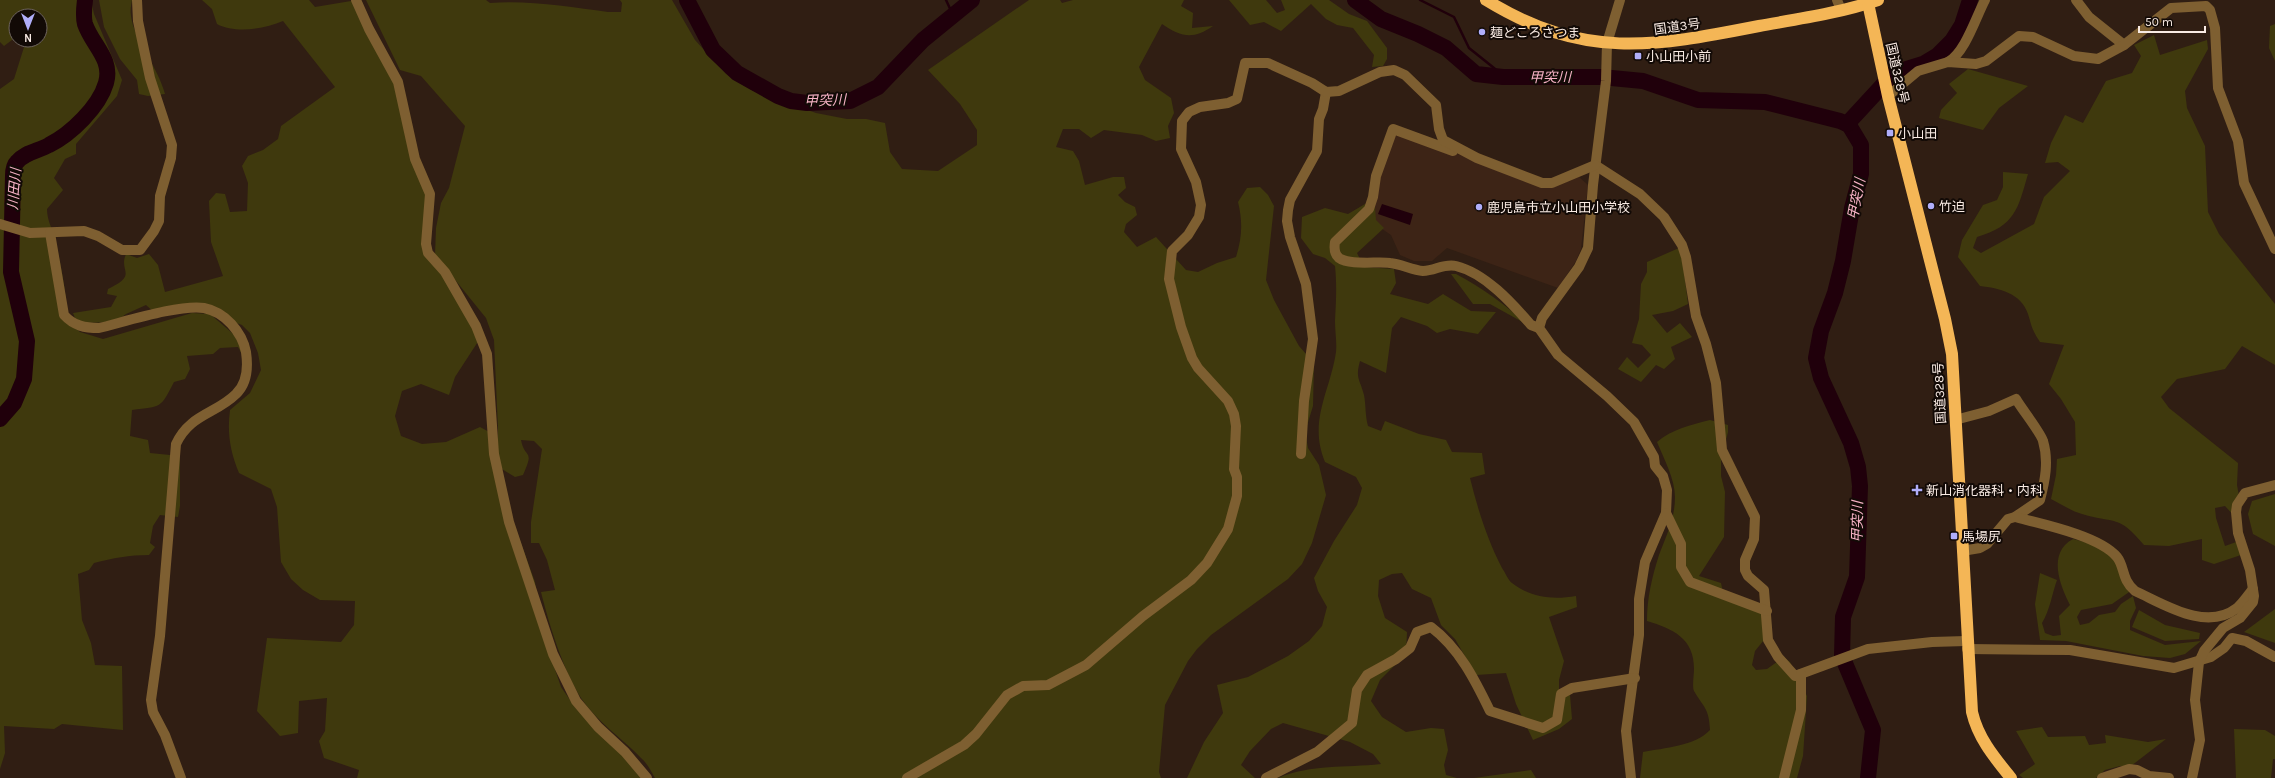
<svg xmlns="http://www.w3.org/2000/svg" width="2275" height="778" font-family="Karla,'Noto Sans JP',sans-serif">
<rect width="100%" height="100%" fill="#301e13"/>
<!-- built -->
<path fill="#3d2416" d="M1394 132 1553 187 1579 177 1588 185 1581 249 1576 261 1558 288 1447 248 1432 261H1414L1400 255 1391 235 1366 218Z"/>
<!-- green -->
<g fill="#3f390d">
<path d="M0 0H91L94 14 122 80 117 96 76 144V154L65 159 54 178 63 190 47 209C47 220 52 228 55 239 61 266 67 293 67 321L80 332 103 339 192 313 210 314 238 338 243 356 238 347 220 348 213 354 187 356 190 369 185 379 174 382C160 409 162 406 132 410L130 436 148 440 150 453 180 456V506L178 517 160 515 153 526 150 543 155 547 149 555C129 555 113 558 94 563L89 570 78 574 82 620 91 643 95 665 122 666 123 730 62 724 54 729 4 726 5 753 0 769V89L14 79 25 44 22 40H40V16H16V37L4 46 0 42Z"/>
<path d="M99 0H132C131 5 130 11 131 16 134 40 158 67 165 94L148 96 139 94 137 80 120 59 104 27Z"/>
<path d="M202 0H309L315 7 357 0 399 84 429 195 430 252 481 337 455 377 449 395 421 384 402 391 395 416 401 436 422 444 446 442 480 427 493 434 513 521 535 582 542 631 561 687 575 707 594 728 632 754 642 778H357L359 770 324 758 319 741 325 731 327 698 299 701 298 733 280 736 257 711 267 638 341 642 354 625 355 601 320 600 303 590 291 579 281 562 277 507 271 489 239 473C230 451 227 433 230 410L250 393 261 370 258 353 250 333 242 325 231 321 218 310 156 314 146 305 126 314 115 322 83 323 75 318 73 313 111 307 117 296 107 294 108 289C139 274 118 272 126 254L137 258 149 254 158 265 165 292 223 276 211 242 209 201 216 193 225 194 230 212 247 211 248 183 242 166 248 156 263 150 278 139 281 126 335 87 283 21C264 29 236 34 217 24L212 9Z"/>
<path d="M366 0H486L490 3C529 0 570 7 608 12H621L622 3 620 0H672L695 40 726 74 751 90 816 113 847 119H866L885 123 890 152 902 169 938 171 977 145V130L960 104 928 70 1029 0H1060L1062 3 1073 0H1184L1181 6 1193 13 1192 28 1213 26C1193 40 1181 37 1162 24L1139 67 1145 80 1171 98 1174 113 1168 126 1170 138 1156 141 1142 135 1104 130 1091 138 1079 129H1063L1056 147 1073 151 1079 161 1085 185 1113 177H1124L1126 188 1118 195 1125 202 1135 207 1137 215 1126 224 1124 232 1137 247 1156 237 1186 270 1198 272 1217 263 1236 257C1242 238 1243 222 1238 202L1247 188 1260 187 1268 195 1274 206 1266 280 1274 300 1299 346 1314 363 1313 406 1305 432 1308 448 1319 465 1326 495 1312 543 1302 564 1288 579 1211 635 1197 649 1188 661 1165 705 1159 772 1161 778H655C651 771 647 763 641 758 622 738 596 721 581 698 563 670 549 624 541 592L555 590 547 560 539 543H531V522L542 449 534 441 521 440C525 460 535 448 523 475L515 477 497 466 498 428 494 340 486 318 435 255 436 228 441 203 449 188 465 126 421 76 400 70Z"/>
<path d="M1229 0H1266L1277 13 1285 10 1281 0H1329L1349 14 1367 21 1387 48V59L1383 66 1372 67 1374 55 1353 28 1337 25 1326 19 1311 4 1281 31 1264 22 1250 25Z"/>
<path d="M2275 24V61L2269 48 2270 26Z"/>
<path d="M2154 35 2160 55 2207 40 2208 49 2185 91 2187 108 2205 146 2208 212 2219 234 2275 304V365L2242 346 2225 369 2177 379 2161 397 2169 408 2238 463 2237 485 2241 507 2236 518 2225 506 2215 508 2216 518 2225 546 2239 541 2241 555 2214 564 2202 560V539L2169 546 2144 545C2118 514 2116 524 2082 514 2071 511 2061 504 2051 499L2056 475 2057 459 2076 455 2075 422 2061 399 2049 384 2064 345 2040 342C2032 330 2032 327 2028 314 2021 293 1999 288 1980 286L1958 257 1962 240 1983 205 1997 200 2003 187V172L2028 174C2018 209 2015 226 1977 237L1973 248 1981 253 2034 224 2044 197 2070 171 2058 162 2045 163 2051 143 2065 115 2083 123 2106 81 2132 73 2141 56 2134 45Z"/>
<path d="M1968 69 2028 86 1999 108 1983 130 1939 118 1941 110 1957 93 1949 84Z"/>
<path d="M1365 204 1375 207 1376 220 1384 228 1357 253 1364 267 1394 269 1396 283 1390 294 1428 304 1443 294 1471 311 1496 312 1478 334 1450 329 1437 333 1427 326 1401 317 1392 328 1386 373 1360 361C1355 379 1360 379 1364 395 1366 405 1365 415 1368 426L1381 431 1385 421 1419 434 1446 440 1452 452 1482 453 1485 474 1470 478C1478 510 1487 539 1502 568 1505 572 1508 580 1512 583 1531 598 1553 600 1576 596L1577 607 1549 617 1564 661 1559 680V697L1570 695 1572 719 1559 729 1533 740 1516 704 1506 673 1476 675 1455 639 1441 625 1431 598 1412 589 1402 573 1392 574 1379 580 1378 596 1385 618 1407 632 1406 654 1380 680 1371 701 1382 717 1406 732 1431 728 1444 729 1448 750 1444 765 1446 775 1457 778H1278C1312 764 1345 768 1381 764L1373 754 1350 742 1283 723 1271 729 1250 751 1241 765 1255 778H1187L1204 742 1223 713 1217 685 1248 677 1288 656 1309 641 1322 626 1327 607 1318 591 1314 578 1334 541 1357 505 1362 488 1356 477 1325 462C1308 421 1330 392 1336 352 1337 342 1335 332 1335 321 1336 302 1337 285 1335 266L1325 258 1313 254 1301 238 1302 217 1325 208 1348 214Z"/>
<path d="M1679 248 1683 264 1688 304 1673 311 1652 315 1667 333 1680 323 1692 337 1671 347 1675 359 1664 369 1656 365 1641 382 1618 369 1627 357 1638 368 1651 355 1642 345 1632 343 1639 319 1641 284 1647 272V262Z"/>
<path d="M1451 274H1456C1482 288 1504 303 1526 324L1490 304H1473Z"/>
<path d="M1710 420 1728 425V432L1721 460V476L1725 492 1724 537 1699 576 1721 583 1724 597 1770 615 1772 630 1755 651 1752 665 1756 670 1767 669 1784 657 1790 662 1807 696 1803 756 1797 778H1640L1643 752C1664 748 1695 746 1710 730 1709 708 1704 708 1694 691 1692 686 1694 675 1694 669 1694 638 1673 629 1647 621 1647 598 1652 577 1659 555 1666 536 1675 519 1675 497 1675 479 1664 459 1657 442 1672 429 1691 425 1710 420Z"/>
<path d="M2275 494V546L2253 534 2248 514 2252 501Z"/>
<path d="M2073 539 2108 548 2132 590 2112 604 2081 610 2077 617 2080 625 2089 623 2099 615 2115 612 2121 604 2133 596 2136 608 2130 621V630L2165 645 2201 641 2185 654 2170 658 2143 656 2066 641 2040 640 2035 604 2040 573 2057 580C2052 594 2050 610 2042 623L2045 633 2053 636 2061 635 2059 616 2070 605C2060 585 2047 553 2073 539Z"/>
<path d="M2275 609V643L2244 632Z"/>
<path d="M2139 610 2165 625 2200 633 2199 639 2165 641 2132 627Z"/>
<path d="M2042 727 2048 737 2085 736 2089 745 2106 743 2105 735 2148 742 2166 739 2131 766H2120L2105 770 2096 778H2023L2019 775 2035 764 2016 731Z"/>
<path d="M2234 729 2265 730 2275 736V759H2273L2271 778H2236Z"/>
<path d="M1531 770 1536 778H1474Z"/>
</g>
<!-- water -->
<path fill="#20000b" d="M1382 204 1413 214 1410 225 1378 214Z"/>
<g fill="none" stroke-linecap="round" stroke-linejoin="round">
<!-- stream -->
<g stroke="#20000b" stroke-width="2.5">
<path d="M946 0 953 15"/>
<path d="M1420 0 1454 17 1469 48 1494 68 1503 77"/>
</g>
<!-- river -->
<g stroke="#20000b" stroke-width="16">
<path d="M687 0 713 50 737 73 778 96 791 101 807 103 850 101 878 87 923 40 972 0"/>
<path d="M1355 0 1381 19 1418 34 1446 48 1476 74 1503 77H1601L1643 81 1698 100 1765 102 1840 121 1849 125 1861 145V174L1852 208 1843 261 1835 293 1821 331 1816 358 1821 378 1851 443 1858 467 1860 486 1857 577 1843 617 1842 656 1873 730 1868 778"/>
<path d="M1847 124 1894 73 1923 64 1938 55 1952 41 1962 25 1970 0"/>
<path d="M0 419 14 403 24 379 27 341 11 272 13 176C13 172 14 165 17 162 25 152 39 151 49 145 71 134 99 107 106 83 113 59 92 45 85 24 83 17 84 8 85 0"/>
</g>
<!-- minor -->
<g stroke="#7e5f31" stroke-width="10">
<path d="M356 0 369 29 398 82 415 159 430 194 426 244 428 253 445 272 476 326 487 354 494 454 509 522 553 654 576 701 598 727 625 752 647 778"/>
<path d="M1620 0 1607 43 1606 81 1593 185 1588 248 1579 267 1542 318 1539 328 1558 355 1607 396 1634 422 1654 457 1655 466 1663 476 1667 490 1666 513 1645 562 1639 599V635L1626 731 1631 778"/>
<path d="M1837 0 1841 10"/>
<path d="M2076 0 2089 17 2124 45"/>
<path d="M1948 62C1965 53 1976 17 1985 0"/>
<path d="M1888 96 1918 71 1948 62 1976 64 1986 61 2019 36 2033 37 2074 56 2098 59 2124 45 2171 8 2206 6 2210 10 2215 28 2218 88 2238 141 2244 183 2275 249"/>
<path d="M1453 151 1393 129 1376 176 1373 197 1369 209 1335 242C1334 248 1334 254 1339 258 1350 266 1378 261 1390 263 1401 264 1412 270 1423 271 1435 271 1444 263 1456 266 1485 273 1512 303 1531 325L1539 328"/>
<path d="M1595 165 1640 194 1664 217 1682 245 1686 257 1696 316 1706 344 1716 383 1722 450 1755 517 1754 539 1745 560V570L1748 576 1764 590 1768 640 1778 657 1795 676 1868 649 1932 642 1966 641"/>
<path d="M0 224 30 233 84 231 98 236 122 250H140L154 231 159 221 160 196 171 158 172 145 150 78 138 21 137 0"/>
<path d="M50 233 64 315C74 326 85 328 99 328 124 322 181 304 204 308 225 312 242 332 246 352 248 366 248 383 236 394 216 414 190 414 176 444L160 636 151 700 153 712 165 735 181 778"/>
<path d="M1955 420 1989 411 2016 399C2021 408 2041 433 2043 441 2049 461 2045 481 2040 500L2015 517 2008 519 1987 544 1980 548 1962 551"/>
<path d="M1301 454 1304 401 1313 339 1306 284 1290 237 1287 221 1288 210 1290 200 1317 151 1319 119 1323 109 1326 92"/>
<path d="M1666 513 1681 544V567L1690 582 1767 611"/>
<path d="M2015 517C2042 524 2100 536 2117 557 2125 567 2121 579 2135 591 2164 604 2206 632 2237 608 2243 603 2248 595 2253 589"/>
<path d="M1967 649 2070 650 2174 668 2211 657 2224 648 2232 638 2246 641 2275 657"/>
<path d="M907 778 964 745 976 734 1007 695 1023 686 1048 685 1086 665 1143 616 1191 580 1207 563 1228 529 1237 496V477L1234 469 1236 426 1234 414 1228 401 1198 368 1192 358 1181 327 1169 279 1172 251 1188 235 1199 217 1201 205 1196 182 1181 149 1182 121 1189 112 1200 107 1228 103 1237 99 1245 63H1268L1312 83 1326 92 1339 91 1380 72 1394 70 1405 75 1436 105 1439 129 1443 140 1477 158 1542 183H1552L1595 165"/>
<path d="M1266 778 1317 752 1352 723 1357 690 1367 675 1396 659 1410 648 1417 632 1431 627C1459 648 1475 680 1490 711L1543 728 1557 720 1561 694 1572 688 1635 678"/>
<path d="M1784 778 1801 710V674"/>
<path d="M2102 778 2129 769 2137 770 2149 776 2169 778"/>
<path d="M2192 778 2200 740 2195 700 2199 662 2204 651 2223 628 2240 618 2253 602 2254 596 2250 570 2238 533 2236 512 2237 505 2245 493 2275 485"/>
</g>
<!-- highway -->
<g stroke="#f4b656" stroke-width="12">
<path d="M1486 0C1584 60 1652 47 1759 26 1798 19 1840 13 1878 0"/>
<path d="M1868 3 1888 96 1945 319 1952 354 1972 712C1978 738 1994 757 2011 778"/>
</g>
</g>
<!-- markers -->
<g fill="#b0aefa" stroke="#120a06" stroke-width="1.5">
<circle cx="1482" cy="32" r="4"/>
<rect x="1634" y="52" width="8" height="8" rx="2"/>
<rect x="1886" y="129" width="8" height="8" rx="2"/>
<circle cx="1931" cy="206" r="4"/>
<circle cx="1479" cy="207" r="4"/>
<path d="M1915 484h4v4h4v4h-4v4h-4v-4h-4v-4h4z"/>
<rect x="1950" y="532" width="8" height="8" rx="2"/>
</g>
<g text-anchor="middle" stroke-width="4" stroke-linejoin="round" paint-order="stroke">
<!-- street labels -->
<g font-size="13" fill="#f9ebe4" stroke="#120a06">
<text transform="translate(1677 26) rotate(-8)" y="5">国道3号</text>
<text transform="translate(1898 73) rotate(77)" y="5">国道328号</text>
<text transform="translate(1939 393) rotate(-93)" y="5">国道328号</text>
</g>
<!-- poi labels -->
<g font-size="13" fill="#f9ebe4" stroke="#120a06" text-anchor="start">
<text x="1490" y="37">麺どころさつま</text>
<text x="1646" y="61">小山田小前</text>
<text x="1898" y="138">小山田</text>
<text x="1939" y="211">竹迫</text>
<text x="1487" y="212">鹿児島市立小山田小学校</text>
<text x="1926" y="495">新山消化器科・内科</text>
<text x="1962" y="541">馬場尻</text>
</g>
<!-- water labels -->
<g font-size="14" font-style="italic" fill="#f6b2c5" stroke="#120a06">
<text x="1550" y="82">甲突川</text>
<text transform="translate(825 100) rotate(-2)" y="5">甲突川</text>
<text transform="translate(14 189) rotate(-85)" y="5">川田川</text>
<text transform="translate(1856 199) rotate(-79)" y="5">甲突川</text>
<text transform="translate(1857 522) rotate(-89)" y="5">甲突川</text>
</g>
</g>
<!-- north arrow -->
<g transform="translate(28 28) rotate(180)"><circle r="19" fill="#120a06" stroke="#6e645f"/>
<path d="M0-3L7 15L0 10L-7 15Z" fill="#b0aefa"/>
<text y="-6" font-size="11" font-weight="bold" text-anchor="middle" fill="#f9ebe4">N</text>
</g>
<!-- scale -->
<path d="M2139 26v6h66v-6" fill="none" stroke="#f9ebe4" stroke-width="2"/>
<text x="2145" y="26" font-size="12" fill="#f9ebe4" stroke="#120a06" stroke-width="3" paint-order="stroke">50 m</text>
</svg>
